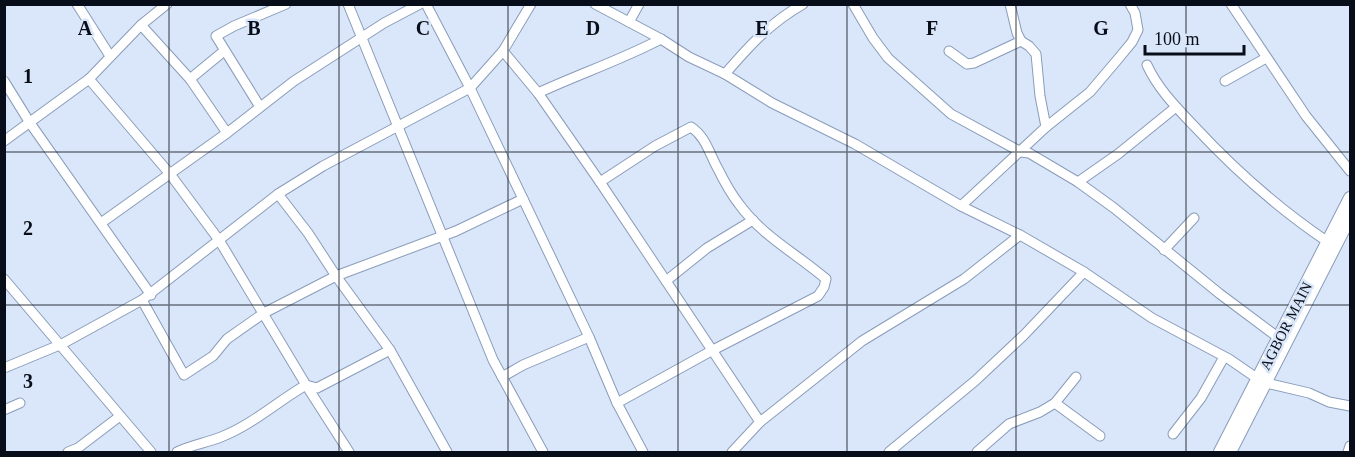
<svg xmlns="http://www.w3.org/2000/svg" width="1355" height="457" font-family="Georgia,serif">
<rect width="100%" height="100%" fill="#dae6f9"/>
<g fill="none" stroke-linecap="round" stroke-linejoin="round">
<defs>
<g id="minor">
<path d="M77 4 110 56"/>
<path d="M348 4 493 360 543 452"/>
<path d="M426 4 470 88 589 337 617 403 643 452"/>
<path d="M595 4 661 39 689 57 725 74 772 103 855 144 961 206 1020 235 1084 272 1152 318 1229 359 1258 379"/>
<path d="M853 4 873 38 888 58 951 114 1021 152 1029 153 1078 182 1114 208 1220 294 1279 338"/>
<path d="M1010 4 1017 33 1021 41 1029 46 1036 54 1040 96 1046 127"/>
<path d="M1231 4 1306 116 1350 171"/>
<path d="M629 22 639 4"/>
<path d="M141 25 190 79 227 133"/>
<path d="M503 51 538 93 600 182 760 422"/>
<path d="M949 51 967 64 974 63 1021 41"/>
<path d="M1147 65C1158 89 1176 107 1195 127 1235 170 1279 209 1328 242"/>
<path d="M725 74C750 45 770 23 803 4"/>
<path d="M89 79 170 174 219 240 306 385 349 452"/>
<path d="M190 79 224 51"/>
<path d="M4 81 30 123 151 295"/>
<path d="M1225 81 1266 58"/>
<path d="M538 93C579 74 621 60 661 39"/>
<path d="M260 107 216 36 234 26 286 4"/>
<path d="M4 141 89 79 141 25 167 4"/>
<path d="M600 182 655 146 691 127C706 137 709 153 718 169 724 181 731 194 739 204 762 236 797 254 826 279L824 287 818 296 713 350 617 403"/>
<path d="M1078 182 1118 154 1176 107"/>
<path d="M278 194 308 233 336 276 390 350 447 452"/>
<path d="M961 206 1046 127 1090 92 1118 59 1132 42 1138 30 1135 13 1130 4"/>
<path d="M101 223 227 133 294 81 384 23 420 4"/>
<path d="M1164 250 1194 218"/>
<path d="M4 279 151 452"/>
<path d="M666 281 707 248 753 220"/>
<path d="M142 300 184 375 213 356 227 339 264 313 336 276 456 231 523 199"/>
<path d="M4 368 62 344 142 300 278 194 323 166 470 88 503 51 531 4"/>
<path d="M502 377 523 365 589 337"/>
<path d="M1266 383 1309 393 1329 402 1350 406"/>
<path d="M1055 403 1100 436"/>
<path d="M4 410 20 403"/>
<path d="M1173 434 1201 398 1224 357"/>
<path d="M68 452 78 448 120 416"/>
<path d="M177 452C191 445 206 443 221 437 252 425 278 401 306 385L317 388 390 350"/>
<path d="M732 452 760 422 862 341 964 279 1020 235"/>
<path d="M889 452 975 381 1024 335 1084 272"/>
<path d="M977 452 1009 424 1040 412 1055 403 1076 377"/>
<path d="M1348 452 1350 446"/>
</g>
<g id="major">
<path d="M1220 452 1350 198"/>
<path d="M1230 452 1350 217"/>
</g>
</defs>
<!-- minor casing -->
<use href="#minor" stroke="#899cb9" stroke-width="11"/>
<!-- major casing -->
<use href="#major" stroke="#899cb9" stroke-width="14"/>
<!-- minor -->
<use href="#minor" stroke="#fff" stroke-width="9"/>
<!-- major -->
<use href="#major" stroke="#fff" stroke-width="12"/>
</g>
<!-- grid -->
<path fill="none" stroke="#080e19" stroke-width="1.5" stroke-opacity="0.55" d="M169 4V452M339 4V452M508 4V452M678 4V452M847 4V452M1016 4V452M1186 4V452M4 152H1350M4 305H1350"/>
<g text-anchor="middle" stroke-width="5" stroke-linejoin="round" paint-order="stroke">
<!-- street labels -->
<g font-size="15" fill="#080e19" stroke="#dae6f9">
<text transform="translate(1286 326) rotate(-63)" y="5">AGBOR MAIN</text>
</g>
</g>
<g font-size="20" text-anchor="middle" font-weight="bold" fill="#080e19" stroke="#dae6f9" stroke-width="5" stroke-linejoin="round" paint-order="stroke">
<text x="85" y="35">A</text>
<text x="254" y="35">B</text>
<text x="423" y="35">C</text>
<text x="593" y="35">D</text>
<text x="762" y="35">E</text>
<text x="932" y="35">F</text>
<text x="1101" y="35">G</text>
<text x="28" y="83">1</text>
<text x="28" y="235">2</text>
<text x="28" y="388">3</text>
</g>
<!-- border -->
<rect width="1355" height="457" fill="none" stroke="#080e19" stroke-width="12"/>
<!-- scale -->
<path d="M1145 45v9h99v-9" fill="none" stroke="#080e19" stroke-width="3"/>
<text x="1154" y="45" font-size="18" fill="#080e19" stroke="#dae6f9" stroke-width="4.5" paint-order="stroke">100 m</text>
</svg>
